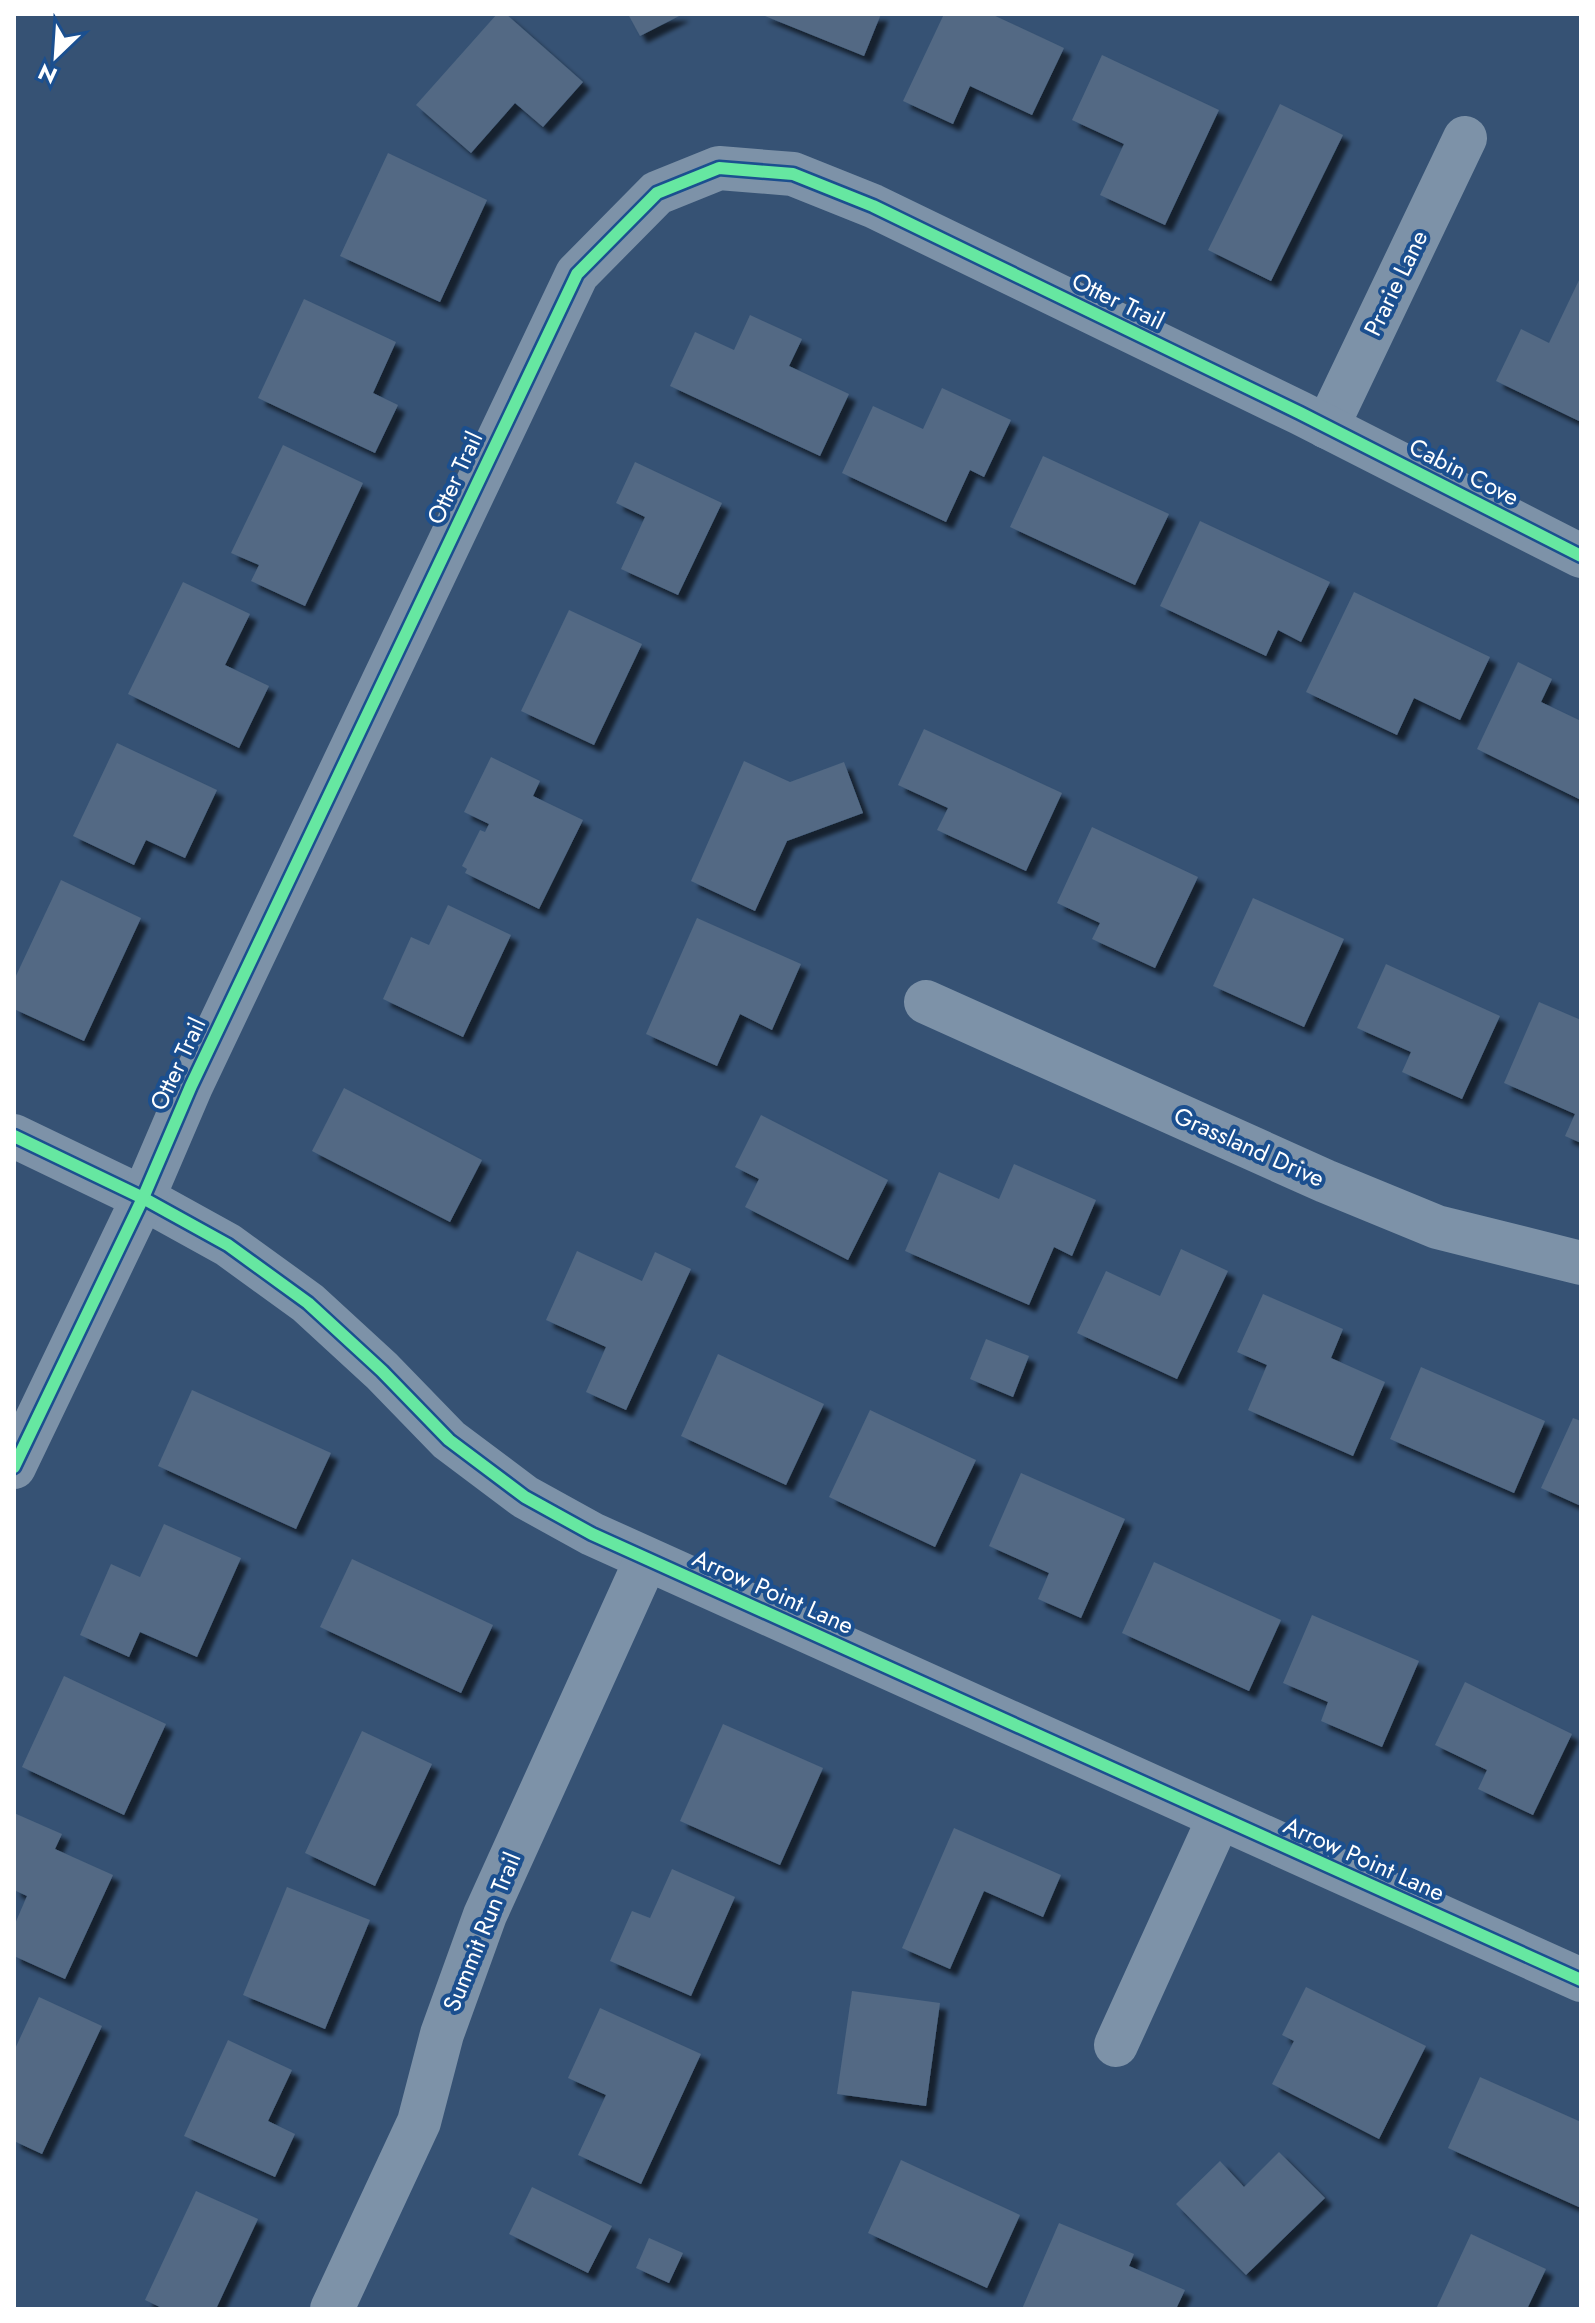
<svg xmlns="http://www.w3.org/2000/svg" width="1595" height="2323" font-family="Jost,sans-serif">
<defs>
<filter id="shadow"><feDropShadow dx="7" dy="7" stdDeviation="2" flood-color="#0009"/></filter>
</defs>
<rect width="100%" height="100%" fill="#365274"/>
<!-- building -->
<g fill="#526984" filter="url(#shadow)">
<path d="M497 14H506L583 82 543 127 515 103 471 153 416 105Z"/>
<path d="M628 14H683L640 36Z"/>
<path d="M760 14H881L864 56Z"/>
<path d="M944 14H991L1064 48 1032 115 970 86 953 124 903 101Z"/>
<path d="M1102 55 1219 110 1165 225 1100 195 1124 144 1072 120Z"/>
<path d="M1280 104 1343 135 1271 281 1208 250Z"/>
<path d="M388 153 487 200 440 302 340 256Z"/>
<path d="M1581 276V422L1496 381 1521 329 1549 343Z"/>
<path d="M304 299 396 342 373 393 398 405 375 453 258 398Z"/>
<path d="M750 315 802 339 789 366 849 394 820 456 670 386 695 332 734 350Z"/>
<path d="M942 388 1011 420 984 477 970 470 946 522 842 473 873 406 923 429Z"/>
<path d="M283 445 363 483 305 606 251 581 259 565 231 553Z"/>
<path d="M1043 456 1169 514 1135 585 1010 527Z"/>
<path d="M635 462 722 503 678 595 621 569 645 517 616 503Z"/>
<path d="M1200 521 1330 582 1301 642 1278 630 1266 656 1160 606Z"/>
<path d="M183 582 250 614 225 665 269 686 239 748 128 694Z"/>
<path d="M1354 592 1490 657 1460 720 1414 698 1397 735 1306 692Z"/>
<path d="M569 610 642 644 594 745 521 711Z"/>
<path d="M1518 662 1552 679 1541 702 1581 721V800L1477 749Z"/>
<path d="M924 729 1062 793 1026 871 937 830 948 808 898 785Z"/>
<path d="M117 743 217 790 185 858 146 840 134 865 73 836Z"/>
<path d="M491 757 540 781 533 796 583 820 539 909 465 873 467 869 462 866 480 830 485 832 489 824 464 812Z"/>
<path d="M744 761 790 782 844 762 863 813 787 841 755 911 691 881Z"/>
<path d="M1092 827 1198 877 1155 968 1092 939 1100 923 1057 903Z"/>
<path d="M61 880 141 918 84 1041 14 1009V980Z"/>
<path d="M1253 898 1344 939 1304 1027 1213 986Z"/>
<path d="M448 905 511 935 463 1037 383 999 411 937 429 945Z"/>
<path d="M697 918 801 964 772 1030 740 1014 717 1066 646 1034Z"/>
<path d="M1386 964 1500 1016 1462 1099 1402 1072 1411 1052 1357 1028Z"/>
<path d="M1539 1002 1581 1020V1143L1565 1136 1575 1114 1504 1083Z"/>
<path d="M344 1088 482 1160 450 1222 312 1151Z"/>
<path d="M761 1115 888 1180 848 1260 745 1207 759 1179 735 1167Z"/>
<path d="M1014 1164 1096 1200 1072 1256 1054 1247 1029 1305 905 1251 939 1172 999 1199Z"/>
<path d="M1181 1249 1228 1271 1177 1379 1077 1333 1106 1271 1160 1296Z"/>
<path d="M577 1251 642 1281 655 1252 691 1269 626 1410 586 1392 606 1347 546 1320Z"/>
<path d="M1263 1294 1343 1329 1331 1358 1385 1382 1353 1456 1248 1410 1267 1365 1237 1352Z"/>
<path d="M986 1339 1029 1356 1013 1397 970 1379Z"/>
<path d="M718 1354 824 1404 786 1485 681 1436Z"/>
<path d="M1421 1367 1545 1421 1514 1493 1390 1439Z"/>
<path d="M192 1390 331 1453 296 1529 158 1466Z"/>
<path d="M870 1410 976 1460 935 1547 829 1497Z"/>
<path d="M1573 1418 1581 1421V1506L1541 1488Z"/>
<path d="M1021 1473 1125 1519 1081 1618 1038 1599 1049 1573 989 1546Z"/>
<path d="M164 1524 241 1558 197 1657 140 1632 129 1657 80 1635 111 1564 140 1577Z"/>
<path d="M352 1559 493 1625 461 1693 320 1627Z"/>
<path d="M1154 1562 1281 1620 1249 1691 1122 1633Z"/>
<path d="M1312 1615 1419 1661 1382 1747 1321 1721 1328 1702 1283 1683Z"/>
<path d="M64 1676 166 1724 124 1815 22 1767Z"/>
<path d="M1465 1682 1572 1734 1533 1815 1478 1789 1487 1770 1435 1745Z"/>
<path d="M723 1724 823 1768 780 1865 680 1821Z"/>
<path d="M362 1731 432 1764 375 1886 305 1853Z"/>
<path d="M14 1813 62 1834 55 1849 113 1875 65 1979 14 1956V1926L27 1896 14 1890Z"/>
<path d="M954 1828 1061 1875 1043 1917 984 1891 950 1969 902 1948Z"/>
<path d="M672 1869 735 1897 691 1996 610 1961 632 1911 650 1918Z"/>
<path d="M287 1887 370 1920 325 2029 243 1995Z"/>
<path d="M1306 1987 1426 2046 1379 2139 1272 2084 1294 2041 1282 2035Z"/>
<path d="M852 1991 940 2003 926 2106 837 2094Z"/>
<path d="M39 1997 102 2026 42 2154 14 2141V2051Z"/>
<path d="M600 2008 701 2054 641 2184 578 2155 606 2095 568 2078Z"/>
<path d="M228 2040 292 2070 268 2121 295 2134 275 2177 184 2136Z"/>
<path d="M1480 2077 1581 2122V2208L1448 2148Z"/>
<path d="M1279 2152 1325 2198 1246 2275 1176 2204 1220 2161 1244 2187Z"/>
<path d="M901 2160 1020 2215 987 2288 868 2233Z"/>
<path d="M532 2187 612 2226 588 2273 509 2234Z"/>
<path d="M196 2191 258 2219 216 2309H164L145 2300Z"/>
<path d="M1059 2223 1134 2254 1129 2266 1185 2290 1176 2309H1022Z"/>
<path d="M1471 2234 1546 2269 1527 2309H1436Z"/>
<path d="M649 2238 683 2253 669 2283 636 2268Z"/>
</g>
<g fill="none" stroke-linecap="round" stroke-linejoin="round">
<!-- minor -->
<g stroke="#7d92a8" stroke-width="44">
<path d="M1327 427 1465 138"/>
<path d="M926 1002 1325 1181 1437 1227 1581 1263"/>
<path d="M14 1136 143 1198 228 1245 308 1303 382 1371 449 1440 525 1497 592 1534 1581 1980"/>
<path d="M14 1467 143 1198 191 1086 577 274 657 193 719 168 793 174 873 206 1300 413 1581 556"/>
<path d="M1116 2045 1219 1818"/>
<path d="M332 2309 419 2122 442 2034 485 1915 646 1560"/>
</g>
<defs>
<g id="cycleway">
<path d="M14 1136 143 1198 228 1245 308 1303 382 1371 449 1440 525 1497 592 1534 1581 1980"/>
<path d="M14 1467 143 1198 191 1086 577 274 657 193 719 168 793 174 873 206 1300 413 1581 556"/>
</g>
</defs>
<!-- cycleway casing -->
<use href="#cycleway" stroke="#1b4f8f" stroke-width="17"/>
<!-- cycleway -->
<use href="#cycleway" stroke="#66e7a1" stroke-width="12"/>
</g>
<g text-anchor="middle" stroke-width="8" stroke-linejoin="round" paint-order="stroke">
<!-- street labels -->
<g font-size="24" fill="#fff" stroke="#1b4f8f">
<text transform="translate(1396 283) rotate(-64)" y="8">Prarie Lane</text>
<text transform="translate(1118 301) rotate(26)" y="8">Otter Trail</text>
<text transform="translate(1464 472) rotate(27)" y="8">Cabin Cove</text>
<text transform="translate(455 478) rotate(-65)" y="8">Otter Trail</text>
<text transform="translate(178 1064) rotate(-65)" y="8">Otter Trail</text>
<text transform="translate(1249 1147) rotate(24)" y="8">Grassland Drive</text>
<text transform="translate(773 1592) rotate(24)" y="8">Arrow Point Lane</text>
<text transform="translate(1364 1859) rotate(24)" y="8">Arrow Point Lane</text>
<text transform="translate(482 1932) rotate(-68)" y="8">Summit Run Trail</text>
</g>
</g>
<!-- border -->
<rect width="1595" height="2323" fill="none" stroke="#ffffff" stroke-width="32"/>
<!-- north arrow -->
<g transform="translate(56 56) rotate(205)" stroke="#1b4f8f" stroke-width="6" paint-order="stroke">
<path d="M0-6L14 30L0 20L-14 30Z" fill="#ffffff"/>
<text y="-12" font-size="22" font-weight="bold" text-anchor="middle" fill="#ffffff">N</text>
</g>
</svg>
